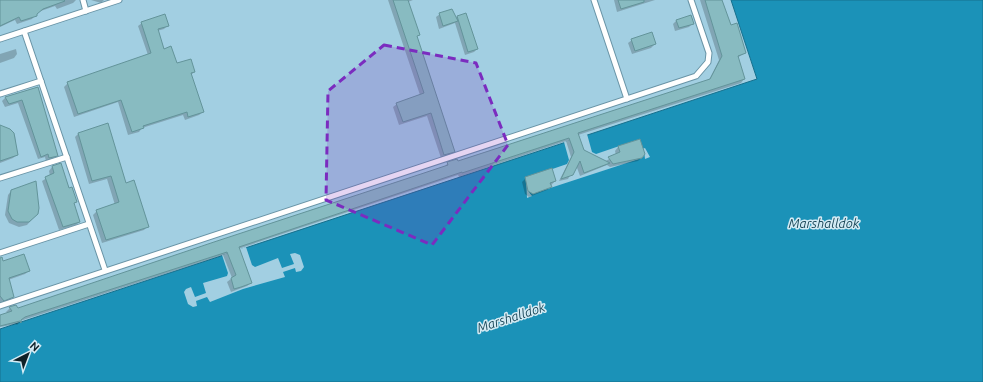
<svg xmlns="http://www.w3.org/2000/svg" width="983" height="382" font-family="Ubuntu,sans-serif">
<rect width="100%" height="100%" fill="#a2cfe2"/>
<!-- water -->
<path fill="#1b92b8" stroke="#17708d" d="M731 0H983V382H0V329L757 79Z"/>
<!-- pier -->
<g fill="#a2cfe2">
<path d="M587 134 592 152 596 154 637 140H640L642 149 645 148 650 157 645 159 644 150 645 154 642 158 538 192 533 194 528 191 532 196 527 198 526 178 567 164 569 160 564 142Z"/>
<path d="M246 247 252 265 255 267 278 258 282 268 294 264 290 254 295 253 300 255 304 267 301 271 296 272 295 268 283 272 285 277 243 289 210 302 207 297 196 301 197 306 193 307 188 304 184 292 186 289 191 287 195 297 206 293 203 283 227 276 228 273 222 255Z"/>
</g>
<!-- shadow -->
<g fill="#0003">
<path d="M3 0H76L73 3 57 9 55 6 38 12 32 19 17 24 15 20 0 27V1Z"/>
<path d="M91 0H104L101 3Z"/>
<path d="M388 0H413L408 2 416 37 454 151 450 155 441 158 427 116 399 125 393 107 397 104 420 95Z"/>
<path d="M614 0H655L617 12Z"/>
<path d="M700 0H722L730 26 745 53 737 58 744 79 741 83 578 135 583 151 604 162 616 155 615 151 618 147 639 140 642 157 638 161 610 167 607 165 580 176 576 165 568 179 559 181 571 157 566 141 459 177 458 175 238 249 251 283 247 286 231 292 227 282 232 278 223 255 20 321 17 325 16 324 0 327V316L8 313 6 312 10 308 16 306 17 310 443 168 448 163H457L709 80 719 60Z"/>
<path d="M440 14 456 18 457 17 477 49 474 52 465 55 455 23 439 29 436 17Z"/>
<path d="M677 20 692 24 689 27 675 31 673 24Z"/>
<path d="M142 23 168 25 164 29 157 31 163 50 176 65 194 72 191 75 203 112 199 115 185 120 183 115 142 128 139 132 128 135 118 102 74 117 64 87 68 83 148 55 138 26Z"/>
<path d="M632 40 655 44 651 48 632 54 628 43Z"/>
<path d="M16 49 17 54 14 58 0 63V54Z"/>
<path d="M38 88 57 155 53 159 46 161 45 157 38 159 18 103 5 107 2 101 6 97Z"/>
<path d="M0 127 9 129 15 136 17 155 13 158 0 163Z"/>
<path d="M79 133 125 184 148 226 144 230 102 243 93 215 97 211 115 205 107 179 89 184 75 137Z"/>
<path d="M60 164 68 189 75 202 73 204 79 222 76 225 59 230 42 181 50 176 49 171 52 167Z"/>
<path d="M526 178 555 181 547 190 529 197 525 194 522 182Z"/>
<path d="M11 191 38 208 35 216 27 225 19 227 9 223 5 215 8 195Z"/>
<path d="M0 263 29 271 25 274 8 280 13 297 9 300 0 304Z"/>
</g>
<!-- building -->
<g fill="#88bbc1" stroke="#63949a">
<path d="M0 0H64L65 1 43 9 37 14V16L21 21 19 17 0 26Z"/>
<path d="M393 0H408L420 35 417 36 455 152 444 155 431 113 403 122 396 103 424 93Z"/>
<path d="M618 0H644V2L621 9Z"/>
<path d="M705 0H722L731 25 737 23 746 53 738 56 745 79 578 133 584 150 610 163 584 173 580 161 573 175 561 179 574 152 569 138 462 173V172L239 247 252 283 241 287 234 289 231 278 236 275 227 252 25 317 21 320V323L20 321 0 326V315L12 311 9 307 16 305 18 308 214 242 424 173 448 165 447 162 457 159 458 161 710 79 722 56Z"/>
<path d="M452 9 458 21 443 26 439 13Z"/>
<path d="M466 13 478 49 468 52 457 16Z"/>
<path d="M165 14 169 26 158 29 164 49 171 46 177 63 191 59 195 72 191 73 204 112 188 117 187 112 143 126 144 128 132 132 121 100 78 114 67 82 151 53 141 22Z"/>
<path d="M691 15 694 24 679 28 676 20Z"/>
<path d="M652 32 656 44 635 51 631 39Z"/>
<path d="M38 87 58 156 49 158 48 154 41 157 22 100 9 104 5 97Z"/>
<path d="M108 123 126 183 134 180 149 227 106 240 96 210 119 202 111 176 92 181 78 133Z"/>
<path d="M0 125 10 129 14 133 18 155 0 161Z"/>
<path d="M640 139 645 154 642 158 613 164 608 157 620 152 618 146Z"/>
<path d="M61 163 69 188 72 187 77 202 74 203 80 222 63 227 45 177 54 173 52 166Z"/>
<path d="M552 168 556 181 550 183 552 187 533 194 528 191 525 177Z"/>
<path d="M36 181 39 208 38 214 29 222H17L12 219 8 211 11 190Z"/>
<path d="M24 254 30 271 9 278 14 297 4 301 0 296V258L2 257 3 261Z"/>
</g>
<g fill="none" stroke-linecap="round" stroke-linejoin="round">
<defs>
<g id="service">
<path d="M83 0 86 11"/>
<path d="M594 0 627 99"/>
<path d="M24 31 105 270"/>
<path d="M0 39 119 0"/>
<path d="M0 94 41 81"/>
<path d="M0 178 67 157"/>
<path d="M0 253 89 224"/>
<path d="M0 306 696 76 708 62 709 53 691 0"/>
</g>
</defs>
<!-- service casing -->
<use href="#service" stroke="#6994a6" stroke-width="7"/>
<!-- service -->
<use href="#service" stroke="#fff" stroke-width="5"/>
</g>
<!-- marked area -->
<path fill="#7b2cbf" fill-opacity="0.2" stroke="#7b2cbf" stroke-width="3" stroke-dasharray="8 5" stroke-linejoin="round" d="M384 45 476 63 508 145 432 245 326 200 328 91Z"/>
<g text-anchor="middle" stroke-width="3" stroke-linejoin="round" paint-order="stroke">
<!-- water labels -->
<g font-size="13" font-style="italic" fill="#1c495a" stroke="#d6ecf5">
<text x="824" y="228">Marshalldok</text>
<text transform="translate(511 317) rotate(-18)" y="5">Marshalldok</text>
</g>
</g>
<!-- north arrow -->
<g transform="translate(28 354) rotate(42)" stroke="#d6ecf5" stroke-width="3" paint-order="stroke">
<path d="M0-3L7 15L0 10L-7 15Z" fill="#0f2128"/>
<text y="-6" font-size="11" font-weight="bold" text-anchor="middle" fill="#0f2128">N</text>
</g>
</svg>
